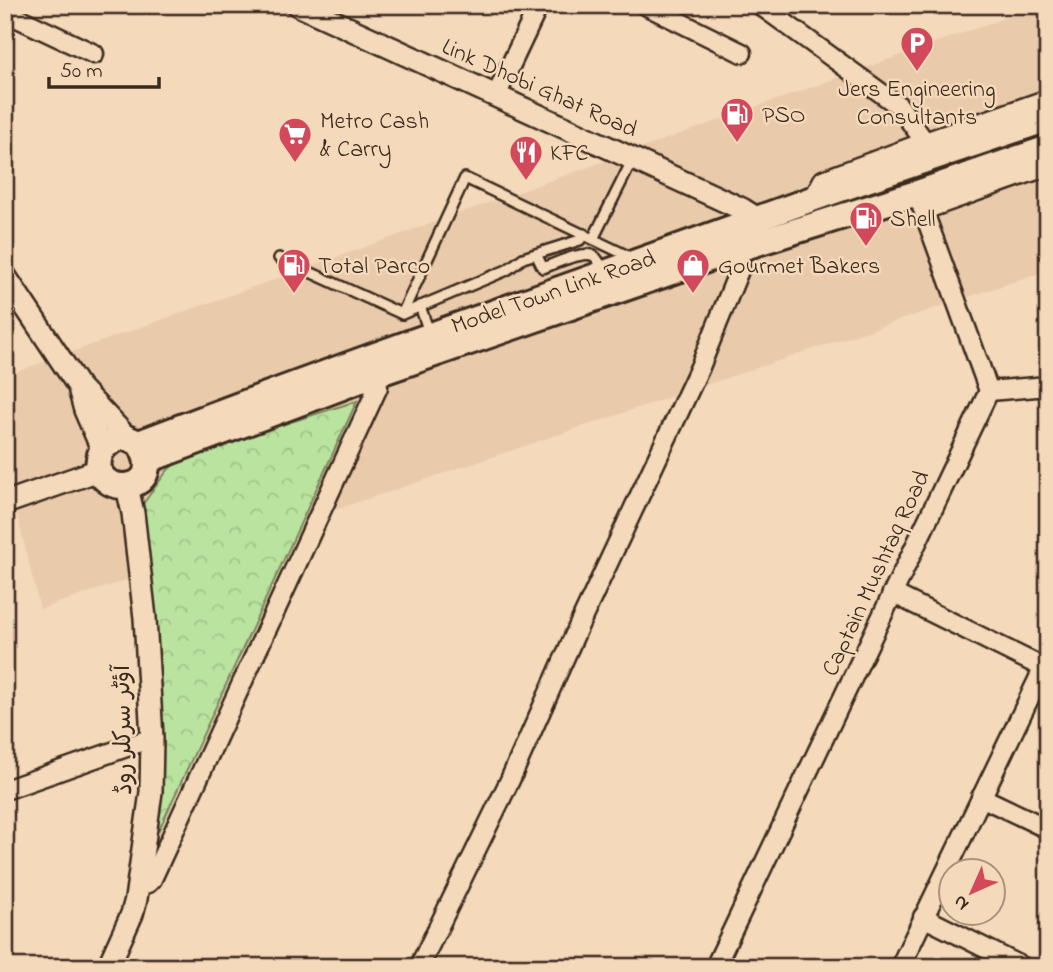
<svg xmlns="http://www.w3.org/2000/svg" width="1053" height="972" font-family="'Indie Flower','Playpen Sans Arabic',sans-serif">
<defs>
<pattern id="park-crowns" width="20" height="18" patternUnits="userSpaceOnUse" patternTransform="scale(1.75)"><rect width="20" height="18" fill="#bae39f"/><path d="M2 6a3 3 0 1 1 6 0M12 15a3 3 0 1 1 6 0" fill="none" stroke="#a1c388"/></pattern>
</defs>
<rect width="100%" height="100%" fill="#f4d9ba"/>
<filter id="ink" filterUnits="userSpaceOnUse"><feTurbulence type="fractalNoise" baseFrequency=".0143" numOctaves="2"/><feDisplacementMap in="SourceGraphic" scale="14" xChannelSelector="R" yChannelSelector="G"/><feConvolveMatrix kernelMatrix="1 2 1 2 8 2 1 2 1" color-interpolation-filters="sRGB"/></filter>
<g filter="url(#ink)">
<!-- built -->
<path fill="#e9caab" d="M1041 5H1048V270L40 609 5 464V376Z"/>
<!-- park -->
<path fill="url(#park-crowns)" stroke="#7a865e" stroke-width="2" d="M357 401 159 830 146 825 140 508 167 471 183 456Z"/>
<g fill="none" stroke-linecap="round" stroke-linejoin="round">
<defs>
<g id="service">
<path d="M593 239 633 159"/>
<path d="M536 254 543 268C554 264 583 250 594 256 599 260 601 266 604 271"/>
<path d="M279 258 402 314 507 270 523 258 580 240 584 234"/>
<path d="M420 306 429 332"/>
<path d="M402 314 465 178 626 255 628 260"/>
</g>
<g id="minor">
<path d="M645 5 742 53"/>
<path d="M760 5 899 106 925 142 929 153"/>
<path d="M5 12 94 54"/>
<path d="M496 96 539 5"/>
<path d="M813 199 823 180 925 142 1048 99"/>
<path d="M924 210 1048 166"/>
<path d="M989 391 1048 386"/>
<path d="M892 593 1048 670"/>
<path d="M5 790 152 738"/>
<path d="M981 797 1048 829"/>
<path d="M139 886 148 883 152 879 378 387 374 375"/>
<path d="M923 917 1023 967"/>
<path d="M419 967 510 780 580 623 700 367 740 268 738 249 733 238"/>
<path d="M715 967 989 391 917 193"/>
<path d="M900 967 1048 659"/>
</g>
<g id="tertiary">
<path d="M298 5 742 209 753 216 760 233"/>
<path d="M5 276 79 387 127 438"/>
<path d="M80 392 85 410 102 449"/>
<path d="M5 503 99 470"/>
<path d="M108 967 132 914 136 899 151 792 152 738 145 618 133 513 127 487"/>
</g>
<g id="secondary">
<path d="M120 438H127L139 443C173 497 86 499 100 455 103 445 111 441 120 438Z"/>
<path d="M139 443C362 357 588 280 812 199 890 171 969 146 1048 119"/>
<path d="M148 460 374 375 588 301 738 249 917 193 1048 148"/>
</g>
</defs>
<!-- service casing -->
<use href="#service" stroke="#3b2a1e" stroke-width="14"/>
<!-- minor casing -->
<use href="#minor" stroke="#3b2a1e" stroke-width="23"/>
<!-- tertiary casing -->
<use href="#tertiary" stroke="#3b2a1e" stroke-width="26"/>
<!-- secondary casing -->
<use href="#secondary" stroke="#3b2a1e" stroke-width="30"/>
<!-- service -->
<use href="#service" stroke="#f4d9ba" stroke-width="9"/>
<!-- minor -->
<use href="#minor" stroke="#f4d9ba" stroke-width="18"/>
<!-- tertiary -->
<use href="#tertiary" stroke="#f4d9ba" stroke-width="21"/>
<!-- secondary -->
<use href="#secondary" stroke="#f4d9ba" stroke-width="24"/>
</g>
</g>
<!-- icons -->
<defs>
<symbol id="parking-pin" viewBox="-11 -11 22 30"><path d="M0 17L-7.5 6A9.5 9.5 0 1 1 7.5 6Z" fill="#d1495b" stroke="#f4d9ba"/><path d="M-3.5-5.5H1a3.5 3.5 0 0 1 0 7H-1V5.5H-3.5ZM-1-3.4V-.6H.8a1.4 1.4 0 0 0 0-2.8Z" fill="#fff"/></symbol>
<symbol id="fuel-pin" viewBox="-11 -11 22 30"><path d="M0 17L-7.5 6A9.5 9.5 0 1 1 7.5 6Z" fill="#d1495b" stroke="#f4d9ba"/><path d="M-5.5-6h7V0h2V4h1.3V-2.5L3-4.5l.8-.8L6-3V5H2.5V1h-1V6h-7ZM-4.2-4.7v3.2H.2V-4.7Z" fill="#fff"/></symbol>
<symbol id="supermarket-pin" viewBox="-11 -11 22 30"><path d="M0 17L-7.5 6A9.5 9.5 0 1 1 7.5 6Z" fill="#d1495b" stroke="#f4d9ba"/><path d="M-6-5.5h2.5l.6 2H6L4.5 2H-2.5L-4.4-4H-6ZM-1.5 3.2a1.3 1.3 0 1 0 .1 0ZM3 3.2a1.3 1.3 0 1 0 .1 0Z" fill="#fff"/></symbol>
<symbol id="restaurant-pin" viewBox="-11 -11 22 30"><path d="M0 17L-7.5 6A9.5 9.5 0 1 1 7.5 6Z" fill="#d1495b" stroke="#f4d9ba"/><path d="M-5-6h1v4h1v-4h1v4h1v-4h1v5L-1.5 .5V6h-2V.5L-5-1ZM5-6V6H3V1.5H1.5Q1.5-4 5-6Z" fill="#fff"/></symbol>
<symbol id="shop-pin" viewBox="-11 -11 22 30"><path d="M0 17L-7.5 6A9.5 9.5 0 1 1 7.5 6Z" fill="#d1495b" stroke="#f4d9ba"/><path d="M-5-2.5h2.3a2.7 3.5 0 0 1 5.4 0H5L5.5 6h-11ZM-1.5-2.5h3a1.5 2.3 0 0 0-3 0Z" fill="#fff"/></symbol>
</defs>
<g fill-rule="evenodd">
<use href="#parking-pin" x="898" y="24" width="38" height="52"/>
<use href="#fuel-pin" x="718" y="95" width="38" height="52"/>
<use href="#supermarket-pin" x="276" y="115" width="38" height="52"/>
<use href="#restaurant-pin" x="507" y="133" width="38" height="52"/>
<use href="#fuel-pin" x="847" y="199" width="38" height="52"/>
<use href="#fuel-pin" x="275" y="246" width="38" height="52"/>
<use href="#shop-pin" x="674" y="246" width="38" height="52"/>
</g>
<g text-anchor="middle" stroke-width="5" stroke-linejoin="round" paint-order="stroke">
<!-- street labels -->
<g font-size="24" fill="#3b2a1e" stroke="#f4d9ba">
<text transform="translate(540 87) rotate(24)" y="8">Link Dhobi Ghat Road</text>
<text transform="translate(553 291) rotate(-19)" y="8">Model Town Link Road</text>
<text transform="translate(875 573) rotate(-65)" y="8">Captain Mushtaq Road</text>
<text transform="translate(122 730) rotate(-91)" y="8">آؤٹر سرکلر روڈ</text>
</g>
<!-- poi labels -->
<g font-size="24" fill="#3b2a1e" stroke="#f4d9ba" text-anchor="start">
<text x="917" y="96" text-anchor="middle">Jers Engineering<tspan x="917" dy="28">Consultants</tspan></text>
<text x="762" y="122">PSO</text>
<text x="320" y="128">Metro Cash<tspan x="320" dy="28">&amp; Carry</tspan></text>
<text x="550" y="160">KFC</text>
<text x="890" y="226">Shell</text>
<text x="318" y="273">Total Parco</text>
<text x="718" y="273">Gourmet Bakers</text>
</g>
</g>
<!-- margin -->
<rect width="1053" height="972" fill="none" stroke="#f4d9ba" stroke-width="28"/>
<rect x="14" y="14" width="1025" height="944" fill="none" stroke="#3b2a1e" stroke-width="2.5" filter="url(#ink)"/>
<!-- north arrow -->
<g transform="translate(972 892) rotate(225)"><circle r="33" fill="#f4d9ba" stroke="#aa937c" stroke-width="2"/>
<path d="M0-5L12 26L0 18L-12 26Z" fill="#d1495b"/>
<text y="-10" font-size="19" font-weight="bold" text-anchor="middle" fill="#3b2a1e">N</text>
</g>
<!-- scale -->
<path d="M49 77v10h110v-10" fill="none" stroke="#3b2a1e" stroke-width="3.5"/>
<text x="60" y="77" font-size="21" fill="#3b2a1e" stroke="#f4d9ba" stroke-width="5" paint-order="stroke">50 m</text>
</svg>
